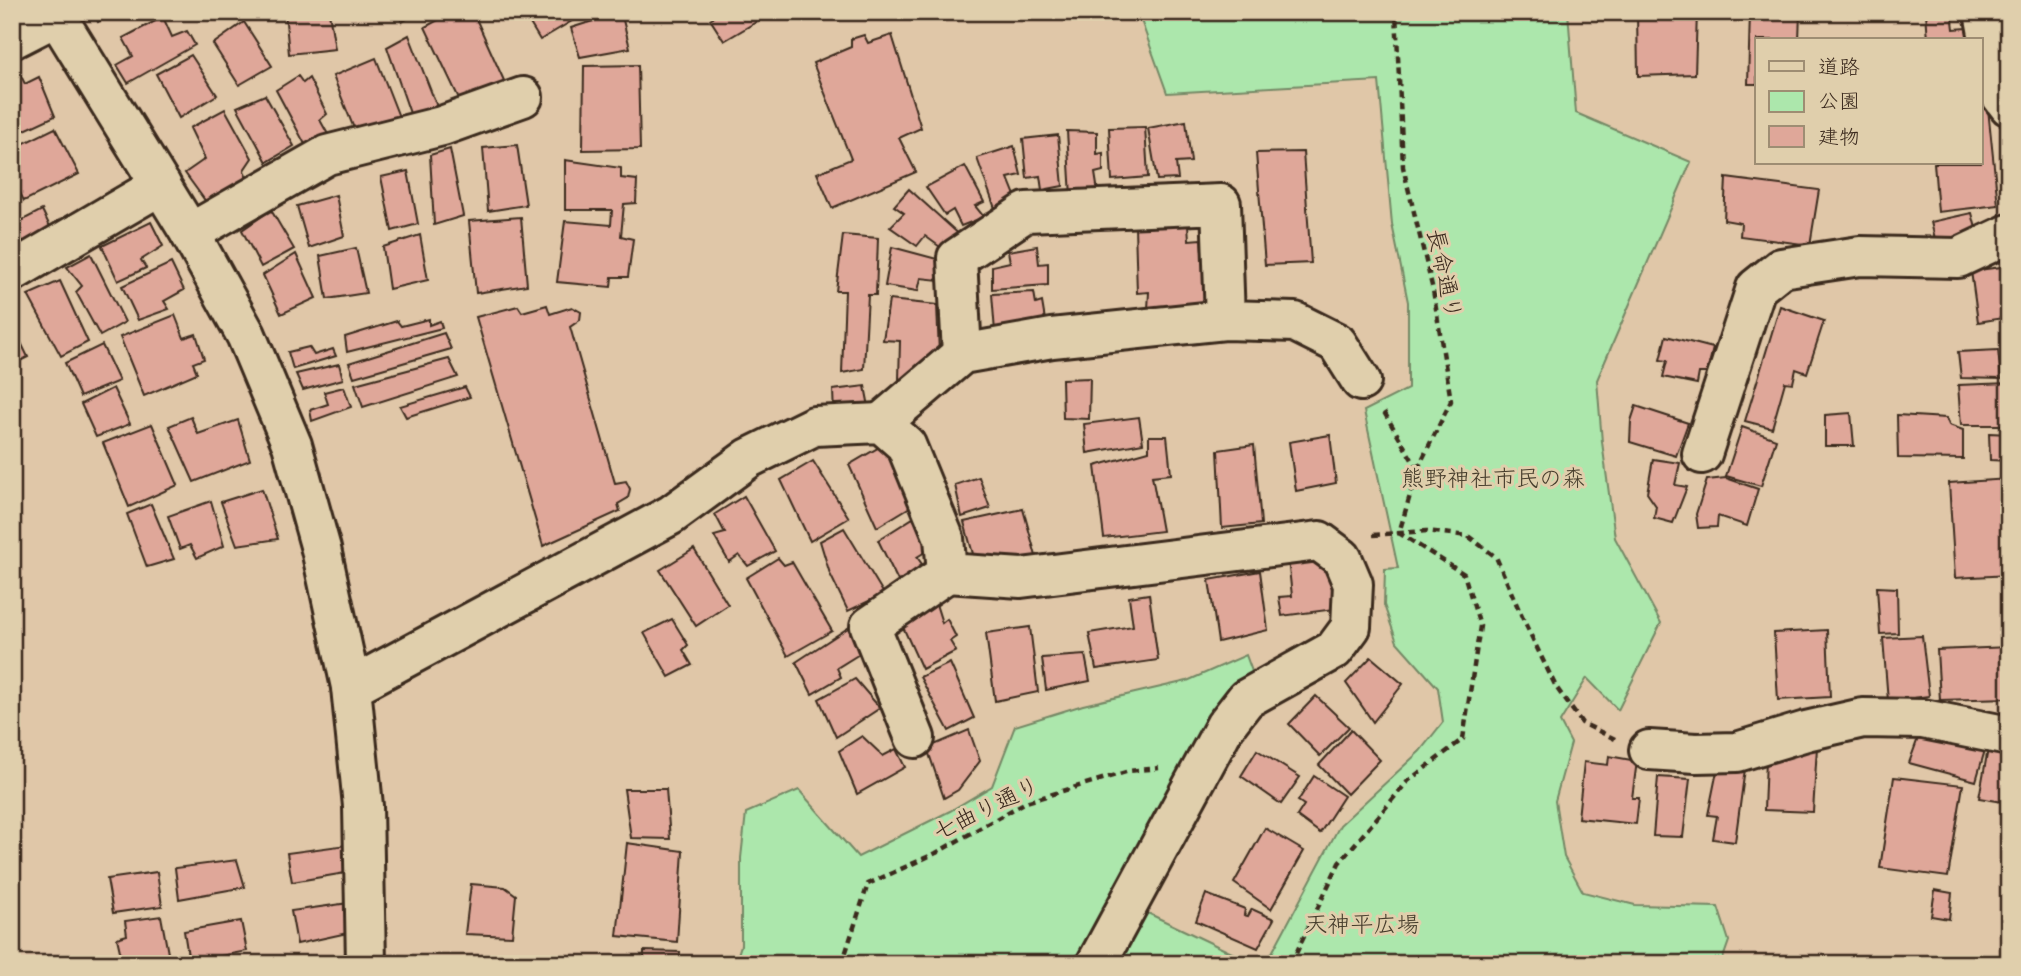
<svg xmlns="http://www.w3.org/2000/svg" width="2021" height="976" font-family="Pangolin,'Klee One',sans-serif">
<rect width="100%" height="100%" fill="#e0c7a8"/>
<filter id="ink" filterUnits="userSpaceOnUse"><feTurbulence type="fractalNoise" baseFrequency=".0143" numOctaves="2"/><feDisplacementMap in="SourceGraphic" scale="14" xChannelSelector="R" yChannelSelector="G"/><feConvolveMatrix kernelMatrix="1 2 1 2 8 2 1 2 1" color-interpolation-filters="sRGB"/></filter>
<g filter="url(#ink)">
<!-- green -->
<g fill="#ace7ac" stroke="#748865" stroke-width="2">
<path d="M1138 12H1568L1576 113 1691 162 1597 380 1602 442 1615 538 1661 623 1618 710 1587 678 1560 722 1571 743 1555 801 1564 857 1583 892 1635 905 1718 907 1729 941 1721 964H1266L1340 825 1420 751 1443 722 1438 688 1397 642 1384 605 1385 569 1398 568 1364 411 1408 389V302L1392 224 1379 81 1167 93Z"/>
<path d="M1246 655 1254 677 1116 898 1255 964H735L741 945V858L746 813 799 790 858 857 950 811 992 786 1015 726 1083 705 1187 681Z"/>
</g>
<!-- building -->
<g fill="#dfa799" stroke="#3b2a1e" stroke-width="2">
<path d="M93 12H112L98 22Z"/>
<path d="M285 12H329L335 49 289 54Z"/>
<path d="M397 12H418L402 22Z"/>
<path d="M453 12H473L506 85 463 107 425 27Z"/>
<path d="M523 12H587L540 40Z"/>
<path d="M621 12 630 48 580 57 571 28Z"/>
<path d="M722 12H752L756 22 724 41 710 19Z"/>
<path d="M1637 12H1697L1695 74 1638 76Z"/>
<path d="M1750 12H1800L1799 40H1757V84H1748Z"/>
<path d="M1926 12H1952L1954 29 1967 28 1968 40H1928Z"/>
<path d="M163 17 172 37 187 31 195 45 128 83 117 65 133 56 123 38Z"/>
<path d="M244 22 272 66 239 85 213 44Z"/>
<path d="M409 35 439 112 413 122 387 47Z"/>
<path d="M864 35 868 43 892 35 921 128 899 138 916 172 832 208 817 173 851 159 813 63 851 47V39Z"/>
<path d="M191 55 217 95 179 118 156 74Z"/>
<path d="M376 58 399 117 355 131 333 76Z"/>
<path d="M638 65 640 149 583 150 584 66Z"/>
<path d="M18 70 25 84 39 77 55 116 12 136V72Z"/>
<path d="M298 76 303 83 309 78 327 114 320 120 329 136 307 148 276 90Z"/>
<path d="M265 95 294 146 267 162 237 107Z"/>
<path d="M1987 99 1998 205 1938 212 1934 163H1981V100Z"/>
<path d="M225 109 252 158 244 170 248 183 209 206 185 173 205 159 190 128Z"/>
<path d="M1186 121 1191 162 1176 163 1178 179 1157 180 1148 128Z"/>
<path d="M1145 127 1148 177 1112 180 1109 128Z"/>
<path d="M55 128 79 174 24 201 12 177V149Z"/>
<path d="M1067 131 1097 132V154L1103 153V171L1095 173 1098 192 1071 196Z"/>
<path d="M1058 135 1063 186 1042 190 1040 176 1027 178 1023 139Z"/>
<path d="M517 145 526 205 488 211 483 148Z"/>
<path d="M1014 146 1021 175 1008 178 1018 203 997 214 977 158Z"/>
<path d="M450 149 463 216 434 225 430 155Z"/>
<path d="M1303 152 1311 263 1265 265 1256 153Z"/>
<path d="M565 160 621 168V178L637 180 636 203 624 204 621 236 633 239 628 277H612L611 287 557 282 565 221 611 225 612 210H565Z"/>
<path d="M965 166 984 202 975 206 984 217 961 226 953 210 945 215 926 187Z"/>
<path d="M408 171 418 224 392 231 381 177Z"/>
<path d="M1726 178 1819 190 1810 245 1740 236 1741 223 1724 220Z"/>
<path d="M909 189 962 237 947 252 925 236 917 246 890 227 904 213 894 206Z"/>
<path d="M336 195 344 236 309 248 297 206Z"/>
<path d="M42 210 56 239 29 252 13 225Z"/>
<path d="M271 210 294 249 261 267 242 230Z"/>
<path d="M1972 213 1978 236 1936 243 1931 222Z"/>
<path d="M521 217 527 285 476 293 469 221Z"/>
<path d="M151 222 163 246 141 260 146 268 118 281 102 246Z"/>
<path d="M1188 225 1189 240 1201 239 1206 302 1148 309 1149 292 1137 293 1135 226Z"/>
<path d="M420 235 428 280 389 289 383 247Z"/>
<path d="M843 235 878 238 876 295H868L864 369 842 373 845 291H836Z"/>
<path d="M1037 246 1039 264 1048 263V285L992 289V266L1010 262 1008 251Z"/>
<path d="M892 247 948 262V281L921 278 918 291 885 286Z"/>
<path d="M356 248 366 293 327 299 320 256Z"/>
<path d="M91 254 125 322 100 336 76 292 82 286 67 267Z"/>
<path d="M296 254 316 298 281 314 263 275Z"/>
<path d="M171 263 184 290 164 301 169 309 138 320 122 286Z"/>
<path d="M2009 266V317L1978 322 1971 271Z"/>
<path d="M60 281 88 342 61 356 28 295Z"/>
<path d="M1034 292 1036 304 1042 302 1046 326 995 332 992 294Z"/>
<path d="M889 300 937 305 939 354 910 380H899L900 341 883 340Z"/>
<path d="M547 305 550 314 572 307 581 312 580 320 570 327 615 483 626 481 630 489 628 498 618 504 620 511 543 546 476 317 518 306 522 312Z"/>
<path d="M1780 306 1824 321 1807 373 1796 369 1793 383 1785 382 1772 428 1745 421Z"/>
<path d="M175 315 184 338 196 334 204 359 193 363 197 373 144 396 120 337Z"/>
<path d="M429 319V325L440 321 442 328 347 352 345 337 397 321 401 326Z"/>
<path d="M12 324 28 357 12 365Z"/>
<path d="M444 333 451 349 354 377 349 363Z"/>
<path d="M1666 336 1713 348 1707 373H1699L1697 384 1663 377 1667 361 1660 360Z"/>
<path d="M102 345 119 381 80 397 65 363Z"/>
<path d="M309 347 314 355 333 349 336 356 293 369 288 352Z"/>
<path d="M1998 350 2001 379 1961 378 1958 352Z"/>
<path d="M449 359 458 377 363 407 355 384Z"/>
<path d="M339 364 343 379 303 390 296 374Z"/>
<path d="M1090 378 1089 419 1063 418 1062 379Z"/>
<path d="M2009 383V425H1961L1958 385Z"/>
<path d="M865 386 870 412 834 416 833 390Z"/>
<path d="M344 387 351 407 312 421 310 410 328 404 324 392Z"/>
<path d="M465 387 470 397 406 417 400 406Z"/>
<path d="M113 388 130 424 96 437 81 404Z"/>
<path d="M1636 406 1688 423 1676 456 1630 442 1631 421Z"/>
<path d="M1851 413 1854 446H1825V415Z"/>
<path d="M1897 415 1946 418 1949 425 1963 430V459L1898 458Z"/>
<path d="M191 417 198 434 238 420 250 460 194 482 169 426Z"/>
<path d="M1139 417 1143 443 1087 453 1084 424Z"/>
<path d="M152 424 178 485 129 507 103 443Z"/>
<path d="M1742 427 1776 439 1761 486 1726 476Z"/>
<path d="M1989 433 2009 434V461L1990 460Z"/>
<path d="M1330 435 1336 483 1296 491 1289 442Z"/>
<path d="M1149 436H1167L1171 474 1152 476 1162 531 1104 538 1095 466 1149 451Z"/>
<path d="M883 445 915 504 877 527 849 465Z"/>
<path d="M1254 445 1261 524 1222 528 1218 450Z"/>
<path d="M1653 459 1680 463 1675 485 1687 487 1673 523 1654 518 1656 506 1647 493Z"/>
<path d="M813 461 849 518 810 541 781 480Z"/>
<path d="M979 477 990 508 962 517 955 485Z"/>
<path d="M1726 478 1758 489 1747 526 1718 516 1717 527 1698 528 1696 514 1707 480Z"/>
<path d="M2009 479V575L1955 578 1949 483Z"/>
<path d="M262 489 278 539 237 545 221 502Z"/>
<path d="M744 496 775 551 748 566 739 555 729 562 714 536 725 533 715 514Z"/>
<path d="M211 501 224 546 197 558 190 545 180 549 168 516Z"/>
<path d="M151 504 174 559 147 567 127 514Z"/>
<path d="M1023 509 1036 556 977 568 964 522Z"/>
<path d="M913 518 930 549 917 557 924 567 899 583 878 540Z"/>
<path d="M844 528 884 594 848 611 830 574 820 541Z"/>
<path d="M694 549 728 605 696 626 660 570Z"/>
<path d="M1319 557 1322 569H1329L1335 609 1282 616 1279 597 1292 596 1288 559Z"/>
<path d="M778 558 784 565 792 562 832 631 788 656 746 578Z"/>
<path d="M1260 571 1268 630 1218 642 1209 580Z"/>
<path d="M1877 587 1897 588 1898 633 1880 634Z"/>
<path d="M1149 594 1158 660 1096 669 1089 633 1133 626 1129 597Z"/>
<path d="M936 604 942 623 947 619 956 637 950 641 956 651 922 669 902 625Z"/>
<path d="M672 619 688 645 683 650 692 665 669 677 644 633Z"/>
<path d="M1030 627 1038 692 995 701 986 633Z"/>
<path d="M848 628 861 653 837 668 841 677 812 694 796 662Z"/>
<path d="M1827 630 1830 697 1778 700 1774 633Z"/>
<path d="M1922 636 1929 696 1888 701 1883 638Z"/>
<path d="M2009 647V698L1940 700 1937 650Z"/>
<path d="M1085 655 1090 681 1046 690 1042 658Z"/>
<path d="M1371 657 1403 684 1373 722 1346 683Z"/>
<path d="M950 663 974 718 949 731 920 677Z"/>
<path d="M855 679 880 708 836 737 819 699Z"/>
<path d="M1316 696 1349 727 1320 756 1289 724Z"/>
<path d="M969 730 980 761 958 790 944 798 927 748Z"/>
<path d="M1351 730 1380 760 1347 794 1319 765Z"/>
<path d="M1921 730 1985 750 1976 781 1909 763Z"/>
<path d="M862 736 883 756 896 749 905 767 857 794 839 751Z"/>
<path d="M1817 747 1813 812 1764 810 1766 759Z"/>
<path d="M1988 749 2009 753V803L1979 798Z"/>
<path d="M1257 750 1300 777 1281 804 1241 776Z"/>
<path d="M1609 756 1637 761 1632 798H1639L1636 824 1578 818 1584 762 1608 765Z"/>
<path d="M1718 766 1745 769 1735 842 1713 839 1717 816 1708 815Z"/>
<path d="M1314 776 1344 796 1320 833 1297 816 1304 805 1298 801Z"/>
<path d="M1658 777 1690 779 1683 837 1653 836Z"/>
<path d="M1894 777 1963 785 1948 877 1880 868Z"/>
<path d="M624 789H666L670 839 631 838Z"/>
<path d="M1265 828 1304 851 1271 909 1234 883Z"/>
<path d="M627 843 683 851 677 942 617 936Z"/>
<path d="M346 845 351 872 292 882 287 853Z"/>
<path d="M237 860 245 887 179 899 175 868Z"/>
<path d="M157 872 162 906 113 913 107 879Z"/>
<path d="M471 884 505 887 516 895 512 936 465 934Z"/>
<path d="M1935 890 1952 893 1949 919 1931 916Z"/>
<path d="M1206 894 1245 909 1244 915 1248 916 1252 909 1274 919 1258 948 1196 921Z"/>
<path d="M349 903 352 932 297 944 291 911Z"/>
<path d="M161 916 170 964H142L140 958 122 960 117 938 127 935 125 921Z"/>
<path d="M241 921 247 951 189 962 184 931Z"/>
<path d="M12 949 19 964H12Z"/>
<path d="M644 951 680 952 679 964H644Z"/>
<path d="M297 959 298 964H274V962Z"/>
</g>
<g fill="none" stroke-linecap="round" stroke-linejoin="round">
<defs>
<g id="minor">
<path d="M54 12 190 233 246 335 292 445 321 549 351 687 363 806 366 964"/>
<path d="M1984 12 1999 93 2009 106"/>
<path d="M12 39 57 16"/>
<path d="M190 233 327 155 442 126 523 97"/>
<path d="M12 272 161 185"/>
<path d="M962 354 957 258 1026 212 1221 204 1225 320"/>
<path d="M881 423 962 354 1052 338 1225 320 1295 322 1337 343 1361 381"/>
<path d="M1702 454 1756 288 1781 268 1860 256 1958 258 2009 234"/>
<path d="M351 687 671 515 749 458 814 426 881 423 906 445 944 538 947 573 1021 578 1319 541 1342 558 1353 584 1351 627 1334 650 1246 699 1225 726 1096 964"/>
<path d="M915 738 870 626 947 573"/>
<path d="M1649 750 1696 753 1737 752 1806 731 1863 718 1923 719 2009 736"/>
</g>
</defs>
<!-- minor casing -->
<use href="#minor" stroke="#3b2a1e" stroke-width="44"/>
<!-- path -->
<g stroke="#3b2a1e" stroke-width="4.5" stroke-dasharray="7 5" stroke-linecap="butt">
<path d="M1384 412 1417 468"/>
<path d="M1373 535 1427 531 1468 536 1496 557 1523 619 1556 687 1582 723 1615 739"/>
<path d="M842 964 868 884 936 853 1026 802 1129 771 1159 768"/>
<path d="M1291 964 1339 863 1408 781 1463 739 1480 626 1464 574 1399 533 1418 468 1451 401 1433 290 1403 167 1396 12"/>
</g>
<!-- minor -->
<use href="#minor" stroke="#e0cfac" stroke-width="38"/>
</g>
</g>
<g text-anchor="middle" stroke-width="6" stroke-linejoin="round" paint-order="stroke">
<!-- street labels -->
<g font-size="23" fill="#3b2a1e" stroke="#e0cfac">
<text transform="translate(1445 274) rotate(78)" y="8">長命通り</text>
<text transform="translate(986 808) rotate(-26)" y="8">七曲り通り</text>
</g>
<!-- park labels -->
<g font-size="23" fill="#463d2c" stroke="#e0cfac">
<text x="1493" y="486">熊野神社市民の森</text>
<text x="1362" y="932">天神平広場</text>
</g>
</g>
<!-- margin -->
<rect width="2021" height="976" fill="none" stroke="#e0cfac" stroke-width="42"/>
<rect x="21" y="21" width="1979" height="934" fill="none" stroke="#3b2a1e" stroke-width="2.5" filter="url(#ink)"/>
<!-- legend -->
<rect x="1755" y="38" width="228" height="126" fill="#e0cfac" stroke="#9e8d73" stroke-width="2"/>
<rect x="1769" y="61" width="35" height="10" fill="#e0cfac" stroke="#9e8d73" stroke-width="2"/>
<text x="1818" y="74" font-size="21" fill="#3b2a1e">道路</text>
<rect x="1769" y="91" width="35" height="21" fill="#ace7ac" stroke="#9e8d73" stroke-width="2"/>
<text x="1818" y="108" font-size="21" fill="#3b2a1e">公園</text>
<rect x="1769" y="126" width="35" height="21" fill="#dfa799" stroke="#9e8d73" stroke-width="2"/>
<text x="1818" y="144" font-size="21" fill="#3b2a1e">建物</text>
</svg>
